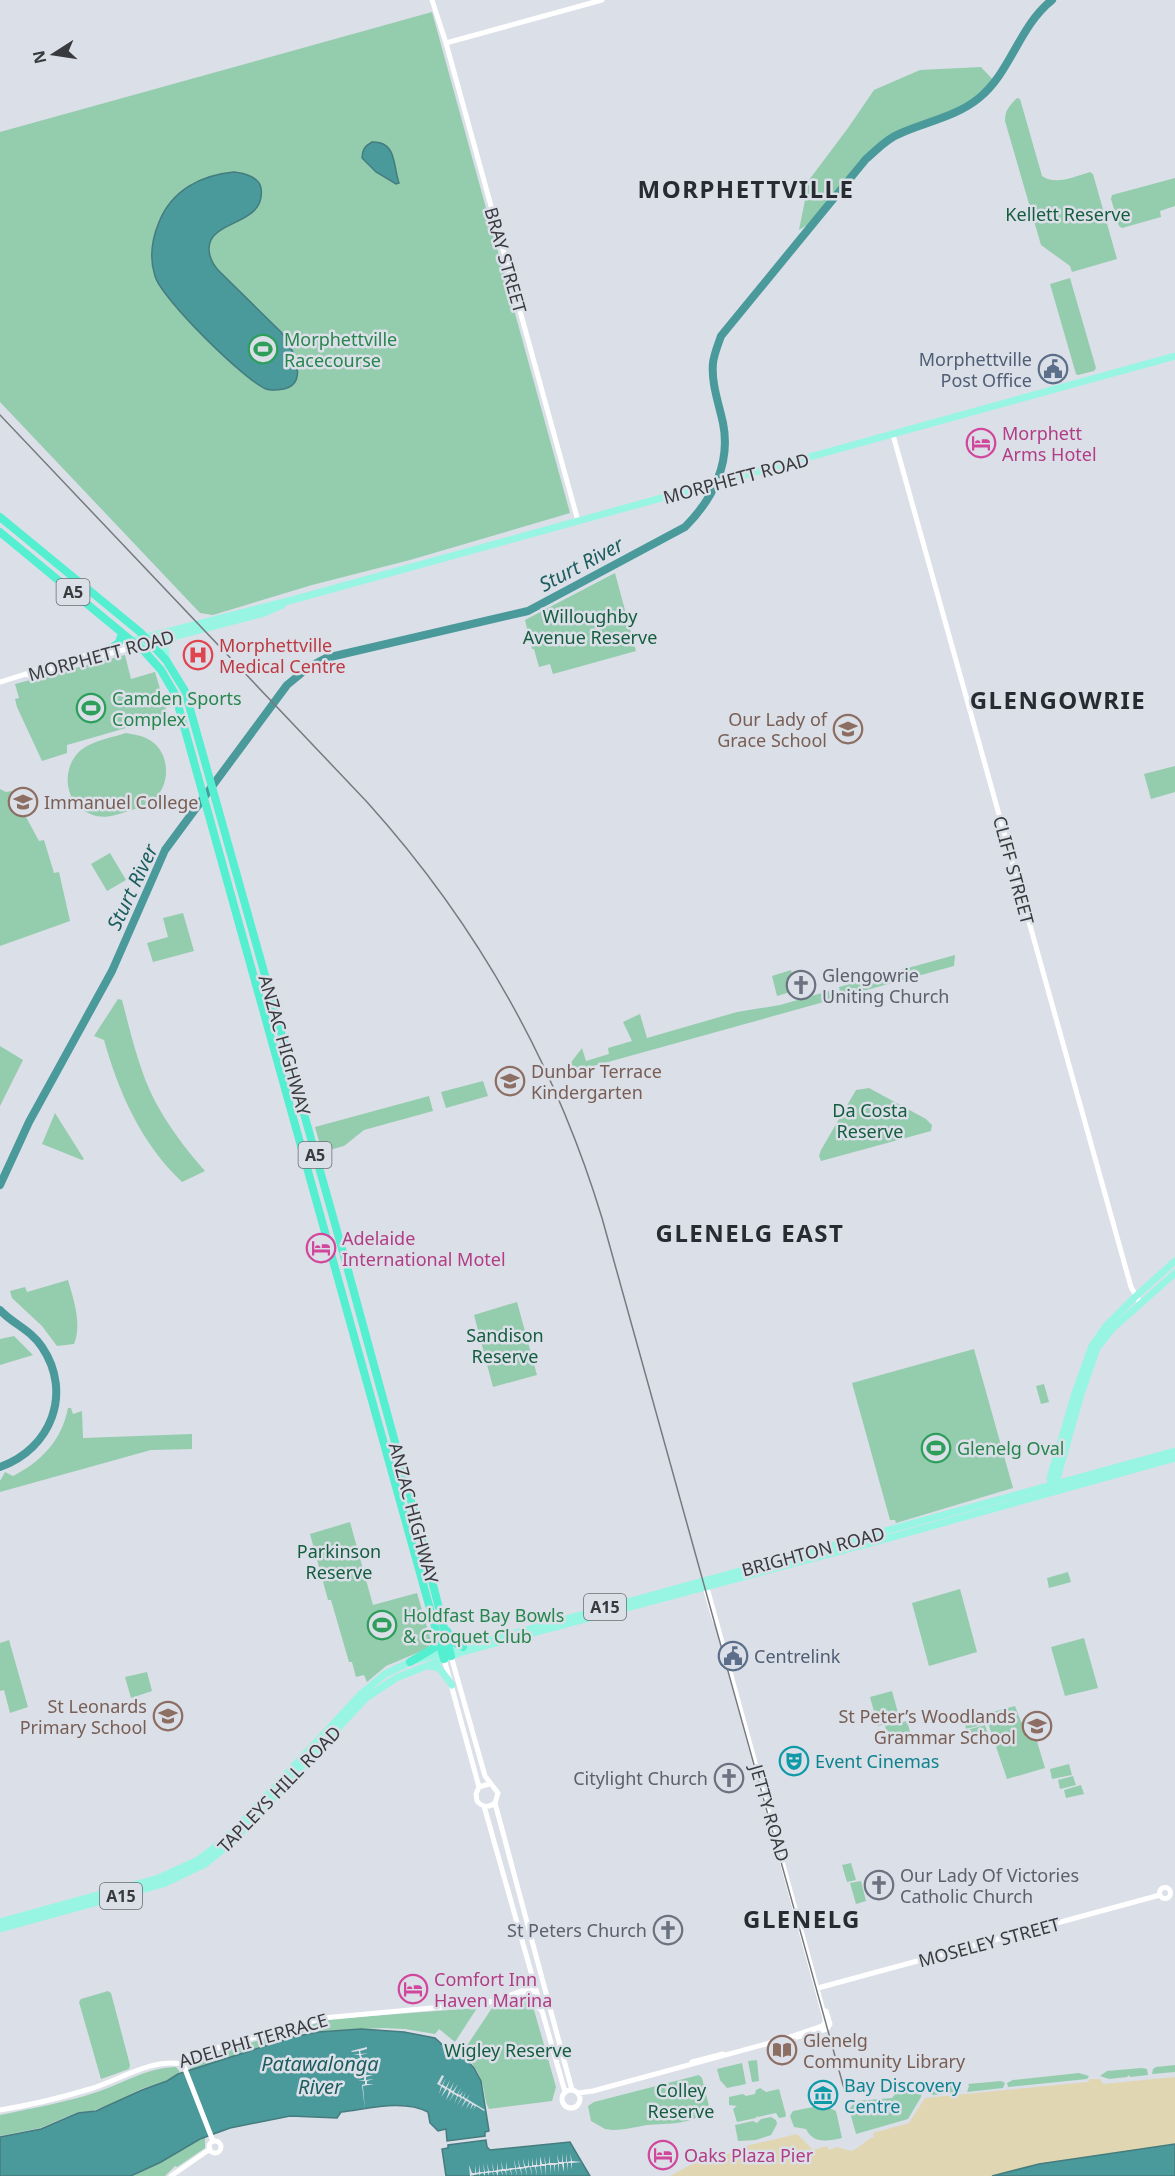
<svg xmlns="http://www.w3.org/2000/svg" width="1175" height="2176" viewBox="0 0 1175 2176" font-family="'Noto Sans',sans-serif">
  <rect width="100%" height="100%" fill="#dbdfe7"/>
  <path fill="#94ccae" d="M432 12 570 513 410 560 312 585 213 615 200 613 0 402V132Z
    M981 67 995 82 978 99 950 114 898 134 884 143 866 159 817 219 799 230 809 180 848 128 874 90 920 70Z
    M1017 98 1020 99 1042 176C1055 186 1076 176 1090 172L1093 174 1117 259 1072 272 1070 266 1041 245 1005 121C1005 110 1009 106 1017 98Z
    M1175 178V206L1160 211 1161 217 1122 228 1119 226 1111 199 1112 195Z
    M1070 278 1096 368 1094 371 1078 375 1076 374 1050 284Z
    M615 573 636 651 553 674 550 664 539 667 534 649H532L525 620Z
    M125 655 131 679 155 672 168 716 67 745V753L42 761 17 707 15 699 19 698 15 684Z
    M126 733C137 735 146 736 155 744 172 760 169 791 149 803 143 807 135 809 128 811 113 816 103 820 88 813 61 801 61 760 87 746 98 740 113 737 126 733Z
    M1175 766V792L1151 799 1144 774Z
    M0 789 6 792 12 791 39 841 44 840 54 873 59 872 70 921 0 946Z
    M110 853 126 880 107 891 91 864Z
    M183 913 194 951 153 962 147 943 168 937 163 918Z
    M955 955 954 966 841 997 839 987Z
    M791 970 797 990 777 996 772 976Z
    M829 991 831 1000 572 1072 569 1065 582 1048 586 1061 609 1054 608 1048 632 1041 623 1022 640 1014 647 1038 737 1012 780 1005Z
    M118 999 122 1000C131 1034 139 1071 156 1103 169 1127 187 1151 205 1171L182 1182C141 1143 119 1093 104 1040L94 1036Z
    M0 1046 23 1060 0 1106Z
    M483 1081 488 1096 446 1108 441 1092Z
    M869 1088 926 1119 932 1125 931 1131 821 1161 819 1156 821 1150 856 1090Z
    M429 1096 433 1111 364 1130 344 1146 322 1152 315 1127Z
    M55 1113 84 1159 82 1160 42 1144Z
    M68 1280C74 1301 82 1324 74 1344L57 1346 42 1326 12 1298 10 1291 25 1287 27 1292Z
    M517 1302 537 1375 493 1387 474 1315Z
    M14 1336 33 1355 0 1365V1339Z
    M974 1349 1013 1488 896 1523 895 1520H890L852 1383Z
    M1044 1384 1049 1402 1041 1404 1036 1386Z
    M68 1408H71L73 1414 82 1411 83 1438 192 1434V1449L151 1450 0 1492V1481L5 1472 13 1476C41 1462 62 1440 68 1408Z
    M350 1522 373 1605 417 1593 432 1644 429 1648 386 1666 367 1682 364 1675 356 1677 352 1662H349L331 1600H328L310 1534Z
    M1068 1572 1071 1582 1049 1588 1047 1578Z
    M960 1589 977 1652 929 1666 912 1603Z
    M1084 1638 1098 1688 1065 1696 1051 1647Z
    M9 1640 28 1707 10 1713 4 1690 0 1691V1643Z
    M147 1672 152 1691 131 1698 125 1677Z
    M892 1691 900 1720 878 1726 870 1697Z
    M1015 1706 1021 1722H1024L1026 1729 1033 1728 1045 1768 1007 1779 985 1714Z
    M982 1715 985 1724 966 1729 964 1720Z
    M907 1721 911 1735 889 1741 885 1726Z
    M985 1725 988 1734 969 1739 967 1730Z
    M1069 1764 1072 1775 1052 1779 1050 1769Z
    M1073 1776 1076 1785 1060 1789 1058 1780Z
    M1081 1785 1084 1794 1066 1798 1064 1790Z
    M851 1863 856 1880 847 1882 842 1865Z
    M861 1881 866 1901 856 1904 850 1883Z
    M108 1991 111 1993 130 2065 129 2069 101 2079 79 2002 81 1999Z
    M525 2000 532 2003 556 2087 552 2101 489 2109C485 2102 485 2094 483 2086 480 2073 472 2062 462 2053L492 2008Z
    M477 2008 455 2042 439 2029 435 2034 405 2029 383 2028 304 2032 190 2071 189 2063 192 2060 331 2019Z
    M757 2060 759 2081 752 2082 748 2061Z
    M742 2063 746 2084 727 2088 720 2080 717 2069Z
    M1175 2065V2072L1152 2074 1153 2069 1156 2067Z
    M176 2067 180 2072 167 2081 141 2089 109 2105 89 2112H78L40 2128 0 2136V2115C34 2108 68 2102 100 2091 125 2082 150 2067 176 2067Z
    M1142 2068 1147 2069 1148 2075 1130 2077 1129 2075 1127 2077 1109 2079 1100 2076 1107 2071Z
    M1079 2073 1089 2076 1087 2079 1008 2087 1007 2083 1013 2080Z
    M699 2075 702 2078 709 2106C698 2126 666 2123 647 2125 635 2127 624 2130 613 2130L605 2129 591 2121 588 2106 594 2102Z
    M1001 2081 1005 2083 1003 2088 967 2092 969 2086 968 2084Z
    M959 2085 961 2088 960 2092 933 2095 929 2092 931 2088Z
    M760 2088 766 2092 779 2089 786 2115 785 2117 779 2118 776 2113 758 2117 757 2116 756 2118 737 2122 733 2109 737 2106 729 2105V2097L743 2094 746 2096 755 2094 756 2090Z
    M922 2091 921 2097 908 2119 856 2134 849 2109 856 2101 892 2098 896 2093Z
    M823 2105 836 2111 842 2138C828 2141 813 2144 806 2129L794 2127 790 2116 793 2111Z
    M771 2117 776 2120 777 2124 771 2135 756 2140 738 2141 735 2125 753 2121 757 2123 761 2119Z
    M205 2137V2148L177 2167 175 2166 165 2176H133Z"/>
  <path fill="#e0d6b1" d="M1175 2077V2144L1039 2164 992 2176H670L711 2154 726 2155 741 2147 797 2134 813 2150 827 2146 829 2150 837 2147 851 2151C861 2148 864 2140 874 2137L873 2133 909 2123 925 2098 1088 2082 1090 2079H1100L1103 2084Z"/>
  <path fill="#4a999b" stroke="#457c7f" stroke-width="1.5" d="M372 142C397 141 393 166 399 183L396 184 376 172 362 158C362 150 365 146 372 142Z
    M234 172C244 173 259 177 261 188 266 222 221 220 211 240 206 250 211 262 218 270L281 332C291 345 311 383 284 389 278 390 271 391 266 389 244 380 161 298 155 276 149 258 152 239 159 222 172 190 201 175 234 172Z
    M361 2029 404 2032 435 2038 447 2049 461 2054 474 2068 481 2081 489 2131 485 2132V2136L447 2141 446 2129 438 2131 430 2123 428 2112C403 2099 368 2109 341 2112L337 2118 290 2116 230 2128 200 2139 161 2162 131 2176H0V2137L41 2129 78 2113 96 2111 142 2090 167 2081 178 2074 293 2037 318 2032Z
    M486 2140 487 2147 490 2150 570 2142 590 2176H446L442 2149 448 2148V2145Z
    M1175 2144V2176H992L1039 2164Z"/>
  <path fill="#dbdfe7" d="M367 2047V2049L360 2051 361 2054 368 2053 361 2055 362 2058H369L362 2059 363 2062 370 2061 363 2063V2066H371L364 2068V2071H372L365 2072V2075H373L366 2077V2080L374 2079 367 2081V2084H374L363 2086 365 2110 362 2085 365 2084V2081H358L364 2080V2077H357L363 2075V2072L356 2073 362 2071V2068H355L362 2067 361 2064H354L361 2063 360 2060H353L360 2058 359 2055H353L359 2054V2051L352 2052 351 2051Z
    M442 2075 444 2076 440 2084 442 2085 446 2078 443 2085 446 2087 450 2080 447 2088 450 2089 454 2082 451 2090 453 2091 458 2084 454 2092 457 2094 461 2088 458 2094 460 2095 463 2091 461 2096 463 2097 466 2092 464 2097 466 2099 470 2094 467 2099 485 2110 484 2111 476 2106 473 2110 475 2106 473 2105 470 2110 472 2104 470 2103 466 2109 469 2102 466 2101 461 2108 465 2100 462 2098 457 2106 461 2098 458 2096 454 2104 457 2096 454 2094 449 2102 453 2094 451 2092 446 2100 449 2091 447 2089 441 2097 445 2089 442 2087 439 2094 441 2086 437 2084Z
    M562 2153 563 2162H566V2153L567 2162 571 2161 570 2153 572 2161 582 2162 572 2163V2170L571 2163H568V2171L567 2163H564V2172L562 2164H559V2173L558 2164 555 2165V2173L554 2165H551V2174L550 2165H546V2176L545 2166H541L542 2176 540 2166 536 2167 537 2176 535 2167H531L532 2176 530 2167 526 2168 527 2176 525 2168 521 2169 522 2176 520 2169H516L517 2176 515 2169 511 2170 512 2176 510 2170 506 2171 507 2176 505 2171H502L503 2176 501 2171 498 2172V2176L496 2172H493L494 2176 492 2172 489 2173V2176L488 2173H485V2176L483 2173 480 2174V2176L479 2174 470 2176 469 2165 472 2173H475V2165L476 2173 479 2172V2164L480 2172H484L483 2163 485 2172 488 2171 487 2163 489 2171H493L492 2162 494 2171 497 2170V2162L498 2170 502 2169 501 2161 503 2169H506V2161L507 2169 511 2168 510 2160 511 2168H515L514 2159 516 2168 519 2167 518 2159 520 2167H524L523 2158 525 2166H528V2158L529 2166H532V2157L533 2165H536V2157L537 2165H540V2156L542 2164H545L544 2156 546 2164 549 2163V2155L550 2163H554L553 2155 554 2163H558L557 2154 559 2162H562Z"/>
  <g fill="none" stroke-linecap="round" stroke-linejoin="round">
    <path stroke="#4a999b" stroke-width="8" d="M0 1185 29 1122 112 971 165 850 287 685 309 667 326 658 528 611 685 527C713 499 731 463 723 423 719 404 711 383 713 363 714 354 718 345 721 336L866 159C877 150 886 139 899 134 925 122 956 117 979 98 1011 72 1019 26 1052 0
      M0 1310C13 1324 31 1330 42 1347 73 1393 51 1449 0 1467"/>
    <path stroke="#fff" stroke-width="5" d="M432 0 446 43 578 521
      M446 43 602 0
      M893 435 1131 1287 1140 1303
      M28 675 138 646
      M0 682 131 641
      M704 1584 715 1621
      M706 1584 825 2018V2023L822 2026 784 2039
      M451 1656 485 1776 498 1793 495 1803C489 1808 482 1807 477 1801L476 1794 479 1787 489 1784
      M444 1659 479 1787
      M495 1803 572 2090
      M484 1806 565 2092
      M1159.5 1893a5.5 5.5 0 1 1 11 0a5.5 5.5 0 1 1-11 0Z
      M818 1988 1160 1895
      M528 1994 540 2009
      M508 1996 535 1986
      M797 2037 827 2029 830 2024 826 2011
      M692 2062 723 2054
      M183 2064 188 2056 323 2018 485 2003 536 1991
      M183 2064 213 2141
      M562 2099a9 9 0 1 1 18 0a9 9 0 1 1-18 0Z
      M578 2093 593 2091 788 2038
      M0 2110C31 2105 60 2098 90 2089 120 2080 151 2058 183 2064
      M209 2147a6 6 0 1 1 12 0a6 6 0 1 1-12 0Z
      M171 2176 210 2149"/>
    <path stroke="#98f5e3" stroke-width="7" d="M131 641 296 599 1175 356
      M138 646 264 613 282 605
      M166 660 165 646 173 639
      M1055 1486 1081 1394 1097 1348 1111 1330 1175 1273
      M1053 1489 1050 1478 1075 1393 1092 1346 1106 1326 1135 1297 1175 1261
      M430 1666 439 1668 452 1685
      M0 1922 159 1878 198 1860 227 1838 361 1694 385 1674 410 1662 1175 1451
      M0 1929 163 1884 205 1864 232 1842 366 1698 396 1678 462 1652 889 1538 1175 1458"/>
    <path stroke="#54eed0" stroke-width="8" d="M0 517 140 632 166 660 185 691 346 1263 422 1541 451 1656
      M0 532 144 651 161 670 175 694 444 1659
      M114 646 119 643 122 633
      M447 1631 455 1643 463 1647
      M410 1662 434 1648 436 1645V1638"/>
    <path stroke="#777a7f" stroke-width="1.5" d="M0 415 367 802C477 924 554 1060 602 1218L845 2092"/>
  </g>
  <defs>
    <g id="stadium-ring" transform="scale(1.5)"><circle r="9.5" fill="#dbdfe7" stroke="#2e9e5b" stroke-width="1.5"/><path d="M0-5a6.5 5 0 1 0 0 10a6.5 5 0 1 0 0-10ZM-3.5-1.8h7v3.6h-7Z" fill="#2e9e5b"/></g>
    <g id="civic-ring" transform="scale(1.5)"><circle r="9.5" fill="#dbdfe7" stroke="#5c6f8a" stroke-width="1.5"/><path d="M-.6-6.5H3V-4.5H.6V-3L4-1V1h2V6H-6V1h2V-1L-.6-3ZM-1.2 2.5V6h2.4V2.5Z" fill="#5c6f8a"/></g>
    <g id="hotel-ring" transform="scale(1.5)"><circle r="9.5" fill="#dbdfe7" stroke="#d1479c" stroke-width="1.5"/><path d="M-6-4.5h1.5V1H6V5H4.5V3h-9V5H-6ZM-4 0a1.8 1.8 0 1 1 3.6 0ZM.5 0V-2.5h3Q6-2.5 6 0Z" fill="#d1479c"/></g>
    <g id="hospital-ring" transform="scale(1.5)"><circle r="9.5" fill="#dbdfe7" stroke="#e0444e" stroke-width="1.5"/><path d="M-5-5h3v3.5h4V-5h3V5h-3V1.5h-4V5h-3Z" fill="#e0444e"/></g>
    <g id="school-ring" transform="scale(1.5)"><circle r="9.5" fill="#dbdfe7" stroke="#8d6e63" stroke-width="1.5"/><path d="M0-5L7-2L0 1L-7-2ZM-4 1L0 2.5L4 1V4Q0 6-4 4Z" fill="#8d6e63"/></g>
    <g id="church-ring" transform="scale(1.5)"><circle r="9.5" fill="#dbdfe7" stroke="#6b7280" stroke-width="1.5"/><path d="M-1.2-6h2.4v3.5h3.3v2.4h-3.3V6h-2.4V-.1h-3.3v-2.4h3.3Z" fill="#6b7280"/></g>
    <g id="theatre-ring" transform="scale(1.5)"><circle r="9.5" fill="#dbdfe7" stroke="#0f9aa8" stroke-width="1.5"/><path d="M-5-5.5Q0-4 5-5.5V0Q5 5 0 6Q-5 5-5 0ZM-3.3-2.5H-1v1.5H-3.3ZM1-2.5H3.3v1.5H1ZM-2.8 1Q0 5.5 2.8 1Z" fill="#0f9aa8"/></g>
    <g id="library-ring" transform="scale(1.5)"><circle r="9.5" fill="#dbdfe7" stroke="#8d6e63" stroke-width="1.5"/><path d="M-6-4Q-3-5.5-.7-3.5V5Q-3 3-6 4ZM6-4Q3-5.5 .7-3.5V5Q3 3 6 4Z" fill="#8d6e63"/></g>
    <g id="museum-ring" transform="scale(1.5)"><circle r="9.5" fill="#dbdfe7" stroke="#0f9aa8" stroke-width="1.5"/><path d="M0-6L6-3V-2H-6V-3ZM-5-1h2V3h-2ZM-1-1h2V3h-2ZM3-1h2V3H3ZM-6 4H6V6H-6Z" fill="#0f9aa8"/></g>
  </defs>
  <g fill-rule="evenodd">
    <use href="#stadium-ring" x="263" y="349"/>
    <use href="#civic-ring" x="1053" y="369"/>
    <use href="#hotel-ring" x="981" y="443"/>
    <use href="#hospital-ring" x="198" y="655"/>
    <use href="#stadium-ring" x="91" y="708"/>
    <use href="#school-ring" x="848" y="729"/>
    <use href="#school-ring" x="23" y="802"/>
    <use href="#church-ring" x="801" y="985"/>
    <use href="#school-ring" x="510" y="1081"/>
    <use href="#hotel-ring" x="321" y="1248"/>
    <use href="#stadium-ring" x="936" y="1448"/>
    <use href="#stadium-ring" x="382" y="1625"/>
    <use href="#civic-ring" x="733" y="1656"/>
    <use href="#school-ring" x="168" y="1716"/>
    <use href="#school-ring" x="1037" y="1726"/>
    <use href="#theatre-ring" x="794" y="1761"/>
    <use href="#church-ring" x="729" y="1778"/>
    <use href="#church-ring" x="879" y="1885"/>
    <use href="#church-ring" x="668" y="1930"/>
    <use href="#hotel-ring" x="413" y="1989"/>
    <use href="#library-ring" x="782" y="2050"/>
    <use href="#museum-ring" x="823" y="2095"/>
    <use href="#hotel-ring" x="663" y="2155"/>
  </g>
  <g text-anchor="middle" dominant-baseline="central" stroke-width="5" stroke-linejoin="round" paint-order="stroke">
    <g fill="#dbdfe7" stroke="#696c70" stroke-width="1.5">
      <rect x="56.5" y="579" width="33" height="26" rx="4.5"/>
      <rect x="298.5" y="1142" width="33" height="26" rx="4.5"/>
      <rect x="584" y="1594" width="42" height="26" rx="4.5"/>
      <rect x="100" y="1883" width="42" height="26" rx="4.5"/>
    </g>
    <g font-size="16" font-weight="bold" fill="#383a3d">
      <text x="73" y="592">A5</text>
      <text x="315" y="1155">A5</text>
      <text x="605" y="1607">A15</text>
      <text x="121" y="1896">A15</text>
    </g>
    <g font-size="18" fill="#145d3f" stroke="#dbdfe7">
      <text x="1068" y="214">Kellett Reserve</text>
      <text x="590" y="616">Willoughby<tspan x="590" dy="21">Avenue Reserve</tspan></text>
      <text x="870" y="1110">Da Costa<tspan x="870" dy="21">Reserve</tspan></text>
      <text x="505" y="1335">Sandison<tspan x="505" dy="21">Reserve</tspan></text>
      <text x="339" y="1551">Parkinson<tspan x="339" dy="21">Reserve</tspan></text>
      <text x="508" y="2050">Wigley Reserve</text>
      <text x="681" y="2090">Colley<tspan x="681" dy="21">Reserve</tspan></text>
    </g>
    <g font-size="18" fill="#383a3d" stroke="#dbdfe7">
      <text transform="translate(506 260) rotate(74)">BRAY STREET</text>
      <text transform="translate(736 478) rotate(-15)">MORPHETT ROAD</text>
      <text transform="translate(101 655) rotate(-15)">MORPHETT ROAD</text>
      <text transform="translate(1014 870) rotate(75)">CLIFF STREET</text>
      <text transform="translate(285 1045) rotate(74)">ANZAC HIGHWAY</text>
      <text transform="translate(414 1513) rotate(75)">ANZAC HIGHWAY</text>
      <text transform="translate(813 1551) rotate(-15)">BRIGHTON ROAD</text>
      <text transform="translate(279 1789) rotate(-46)">TAPLEYS HILL ROAD</text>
      <text transform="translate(770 1813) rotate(74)">JETTY ROAD</text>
      <text transform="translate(989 1942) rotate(-15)">MOSELEY STREET</text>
      <text transform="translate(253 2040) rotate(-16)">ADELPHI TERRACE</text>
    </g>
    <g font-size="18" fill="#27864d" stroke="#dbdfe7" text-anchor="start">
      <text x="284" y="339">Morphettville<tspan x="284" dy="21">Racecourse</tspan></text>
      <text x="112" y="698">Camden Sports<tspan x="112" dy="21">Complex</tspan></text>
      <text x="957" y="1448">Glenelg Oval</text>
      <text x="403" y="1615">Holdfast Bay Bowls<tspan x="403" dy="21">&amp; Croquet Club</tspan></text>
    </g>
    <g font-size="18" fill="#4e5e75" stroke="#dbdfe7" text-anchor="end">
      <text x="1032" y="359">Morphettville<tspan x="1032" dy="21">Post Office</tspan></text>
      <text x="754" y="1656" text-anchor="start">Centrelink</text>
    </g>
    <g font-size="18" fill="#b23c85" stroke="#dbdfe7" text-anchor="start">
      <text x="1002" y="433">Morphett<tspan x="1002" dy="21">Arms Hotel</tspan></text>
      <text x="342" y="1238">Adelaide<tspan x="342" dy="21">International Motel</tspan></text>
      <text x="434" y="1979">Comfort Inn<tspan x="434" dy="21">Haven Marina</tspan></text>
      <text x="684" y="2155">Oaks Plaza Pier</text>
    </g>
    <g font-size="18" fill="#be3a42" stroke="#dbdfe7" text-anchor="start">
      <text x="219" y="645">Morphettville<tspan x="219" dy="21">Medical Centre</tspan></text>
    </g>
    <g font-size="18" fill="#785e54" stroke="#dbdfe7" text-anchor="end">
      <text x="827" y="719">Our Lady of<tspan x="827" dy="21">Grace School</tspan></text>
      <text x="44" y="802" text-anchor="start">Immanuel College</text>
      <text x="531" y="1071" text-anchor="start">Dunbar Terrace<tspan x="531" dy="21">Kindergarten</tspan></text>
      <text x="147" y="1706">St Leonards<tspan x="147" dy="21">Primary School</tspan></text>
      <text x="1016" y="1716">St Peter’s Woodlands<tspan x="1016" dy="21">Grammar School</tspan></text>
      <text x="803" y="2040" text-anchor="start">Glenelg<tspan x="803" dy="21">Community Library</tspan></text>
    </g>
    <g font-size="18" fill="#5b616d" stroke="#dbdfe7" text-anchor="start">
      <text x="822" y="975">Glengowrie<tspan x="822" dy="21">Uniting Church</tspan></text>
      <text x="708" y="1778" text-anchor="end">Citylight Church</text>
      <text x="900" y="1875">Our Lady Of Victories<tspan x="900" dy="21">Catholic Church</tspan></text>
      <text x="647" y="1930" text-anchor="end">St Peters Church</text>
    </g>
    <g font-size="18" fill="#0d838f" stroke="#dbdfe7" text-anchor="start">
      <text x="815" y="1761">Event Cinemas</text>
      <text x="844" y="2085">Bay Discovery<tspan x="844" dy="21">Centre</tspan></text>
    </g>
    <g font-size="20" font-style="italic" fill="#1c5d5f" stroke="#dbdfe7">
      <text transform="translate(581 564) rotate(-28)">Sturt River</text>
      <text transform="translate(132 887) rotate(-65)">Sturt River</text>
      <text x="320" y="2063">Patawalonga<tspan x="320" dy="23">River</tspan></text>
    </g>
    <g font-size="24" font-weight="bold" letter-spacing="1.5" fill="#282b31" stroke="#dbdfe7">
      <text x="746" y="188">MORPHETTVILLE</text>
      <text x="1058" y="699">GLENGOWRIE</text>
      <text x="750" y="1232">GLENELG EAST</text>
      <text x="802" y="1918">GLENELG</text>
    </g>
  </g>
  <g transform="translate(54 54) rotate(258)" stroke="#dbdfe7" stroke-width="4.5" paint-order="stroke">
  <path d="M0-4.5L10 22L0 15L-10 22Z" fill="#383a3d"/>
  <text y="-9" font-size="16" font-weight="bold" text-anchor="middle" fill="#383a3d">N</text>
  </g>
</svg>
